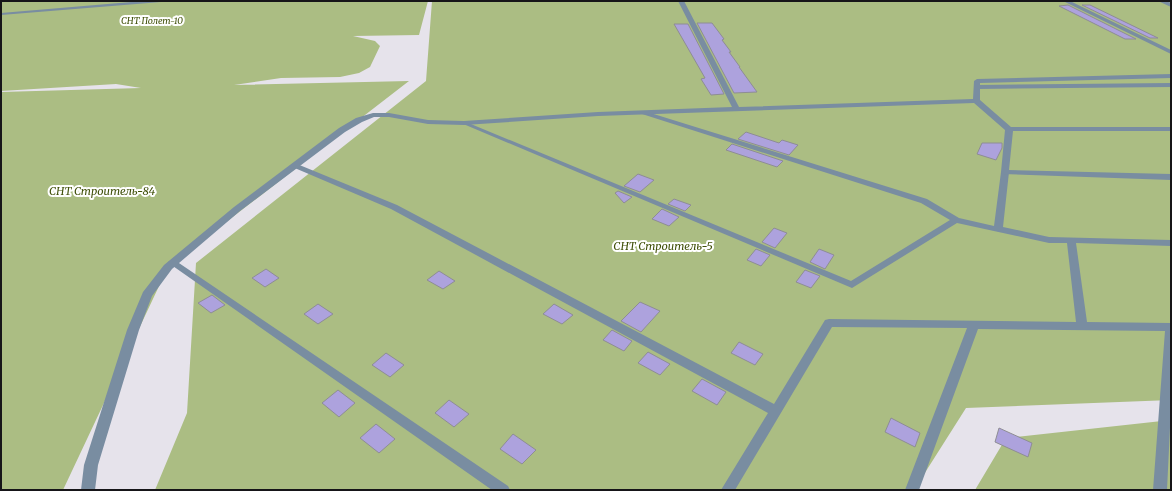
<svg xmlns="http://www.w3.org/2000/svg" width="1172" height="491" viewBox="0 0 1172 491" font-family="Merriweather,serif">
  <rect width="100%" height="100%" fill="#e6e3eb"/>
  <path fill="#abbd83" d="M1 1H428L419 35 353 36 375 41 380 46 370 67 359 73 340 77 281 78 234 85 409 81 168 267 63 490H1V92L141 88 116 84 1 91Z
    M432 1H1171V400L966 408 914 490H155L187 413 196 263 426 81Z
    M1171 420V490H975L1006 438Z"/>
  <path fill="#ada2dd" stroke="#8e8d94" d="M1068 5 1136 39H1125L1059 6Z
    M1082 5H1090L1158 38H1150Z
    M697 23H712L724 39 722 40 731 52H729L740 67H739L757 92 734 93Z
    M674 24H688L724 94 711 95 701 79 705 78Z
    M746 132 779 143 782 140 798 145 789 155 738 139Z
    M982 143H1002V148L996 160 977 154Z
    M732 144 783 161 777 167 726 150Z
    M638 174 654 180 640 192 624 186Z
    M618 191 632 197 624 203 615 193Z
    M674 199 691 205 685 211 668 204Z
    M662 209 679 217 669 226 652 219Z
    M774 228 787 233 775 248 762 242Z
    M756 249 770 255 761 266 747 260Z
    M819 249 834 255 825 269 810 262Z
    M266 269 279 278 265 287 252 278Z
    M805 270 820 276 811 288 796 282Z
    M439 271 455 281 443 289 427 280Z
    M212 295 225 305 211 313 198 303Z
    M640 302 660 311 641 332 621 321Z
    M318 304 333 314 318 324 304 314Z
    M554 304 573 315 562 324 543 314Z
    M612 330 632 341 624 351 603 340Z
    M739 342 763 354 755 365 731 353Z
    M648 352 670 364 660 375 638 363Z
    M386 353 404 365 390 377 372 365Z
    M702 379 726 392 717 405 692 391Z
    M338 390 355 403 339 417 322 403Z
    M449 400 469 414 454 427 435 413Z
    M891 418 920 433 915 447 885 432Z
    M376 424 395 439 379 453 360 438Z
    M999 428 1032 443 1028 457 995 442Z
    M513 434 536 450 522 464 500 449Z"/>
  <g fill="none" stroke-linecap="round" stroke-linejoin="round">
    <path fill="#798da1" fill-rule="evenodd" d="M143 1H163L161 2 1 15V13Z
      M1171 83V87L977 89 974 87 977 85Z
      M644 111 927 199 959 218 994 226 1001 172 1005 170 1009 172 1003 227 1049 237 1171 240V246L1076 243 1087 322 1171 323V407L1167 490H1153L1165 331 978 329 919 490H905L967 328 832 327 735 490H721L768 413 391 209 290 166 294 164H297L397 205 774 404 825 320 829 319 1076 322 1067 243H1049L957 223 852 288 461 123 464 121 466 122 851 281 950 220 921 203 642 114 641 113Z
      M173 259 508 486 510 490H492L170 264 168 262Z"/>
    <path fill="#798da1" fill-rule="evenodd" d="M678 1H684L739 107 973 99 974 81 977 79 1171 74V78L980 83V100L1011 127H1171V131H1013L1009 170 1171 174V180L1002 174 1001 172 1005 130 974 103 598 116 464 125 428 124 389 117H374L362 122 345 132 240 211 172 269 152 296 139 330 98 465 95 490H81L84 465 127 330 143 292 164 265 234 207 339 128 356 118 373 113H389L428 120 464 121 598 112 732 107Z
      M1063 1H1070L1171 50V54Z
      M1158 1H1166L1171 3V7Z"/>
  </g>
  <g text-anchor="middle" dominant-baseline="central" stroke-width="4" stroke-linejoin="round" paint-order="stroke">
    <g font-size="9" font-style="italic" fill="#405009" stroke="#fff">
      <text x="152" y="20">СНТ Полет-10</text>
    </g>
    <g font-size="11" font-style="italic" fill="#405009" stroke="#fff">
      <text x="102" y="191">СНТ Строитель-84</text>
      <text x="663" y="246">СНТ Строитель-5</text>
    </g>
  </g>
  <rect width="1172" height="491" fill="none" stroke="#161518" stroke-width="4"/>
</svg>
